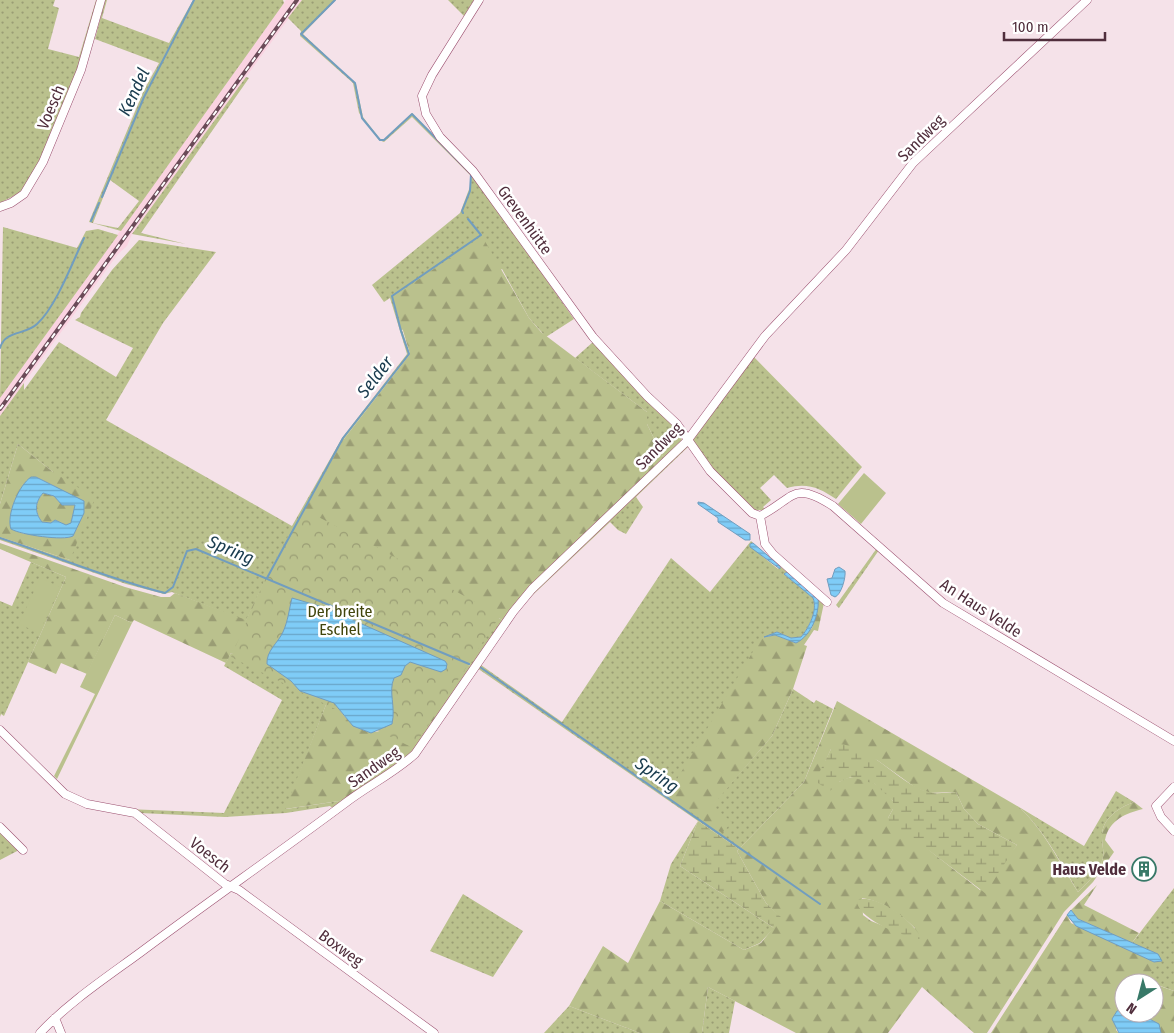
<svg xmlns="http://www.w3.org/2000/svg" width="1174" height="1033" viewBox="0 0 1174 1033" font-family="'Fira Sans Condensed',sans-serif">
  <defs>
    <pattern id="grass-dots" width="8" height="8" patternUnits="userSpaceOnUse" patternTransform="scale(1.25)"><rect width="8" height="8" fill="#bac18d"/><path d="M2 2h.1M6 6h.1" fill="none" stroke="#9a9d74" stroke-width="1.8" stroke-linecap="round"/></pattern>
    <pattern id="forest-firs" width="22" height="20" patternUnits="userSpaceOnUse" patternTransform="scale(1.25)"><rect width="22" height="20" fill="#bac18d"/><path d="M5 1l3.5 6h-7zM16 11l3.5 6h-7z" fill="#9a9d74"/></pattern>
    <pattern id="wetland-marsh" width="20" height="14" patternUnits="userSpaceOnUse" patternTransform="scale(1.25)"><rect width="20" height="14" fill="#bac18d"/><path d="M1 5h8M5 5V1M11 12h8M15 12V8" fill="none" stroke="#9a9d74"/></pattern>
    <pattern id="park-crowns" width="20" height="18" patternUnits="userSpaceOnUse" patternTransform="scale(1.25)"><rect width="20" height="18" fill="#bac18d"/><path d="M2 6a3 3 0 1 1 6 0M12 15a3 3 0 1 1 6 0" fill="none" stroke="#9a9d74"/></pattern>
    <pattern id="water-rules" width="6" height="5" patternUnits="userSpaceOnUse" patternTransform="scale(1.25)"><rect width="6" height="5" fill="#7fccf7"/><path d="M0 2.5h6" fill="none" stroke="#6aa6c9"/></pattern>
  </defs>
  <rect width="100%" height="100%" fill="#f5e2e9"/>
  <path fill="#fad3e1" d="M286 0H302L132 234 127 246 118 254 0 416V398Z"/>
  <path fill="url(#grass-dots)" fill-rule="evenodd" d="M0 0H55L53 6 59 8 48 49 79 57 96 0H99L78 69 36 170 21 192 0 203Z
    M105 0H107L102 18 169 43 193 0H283L284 3 121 231 89 222 144 90 159 63 95 39ZM110 180 139 201 118 228 93 223Z
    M302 0H336L303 34 356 84 363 117 380 139 384 140 412 113 472 174 574 319 546 337 529 318 502 269 402 330 410 354 344 439 387 568 505 621 473 667 265 580 246 621 172 592 164 594 126 584 0 540V537L70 560 53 472 18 444 0 504V416L24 383V390L59 342 116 377 133 348 75 320 80 317 81 313 112 270 139 240 216 252 163 323 106 420 292 526 342 438 407 354 390 298 384 302 372 285 460 213 471 184 470 175 412 117 384 142 379 140 359 113 353 83 300 36 301 31 288 18Z
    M448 0H474L464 16Z
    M246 77 249 78 141 233 186 244 132 234Z
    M3 227 77 248 86 231 98 229 118 235 0 398Z
    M593 342 676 429 683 442 664 459 647 424V412L575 358Z
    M752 355 862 467 836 499C820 488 807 482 787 488L774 475 760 488 771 500 763 507 766 510H755L710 466 691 441Z
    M685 445 689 446 636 497 643 507 626 534 618 530 610 522 519 608 549 573Z
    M751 541 753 543 750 544 751 547 778 569 780 566 787 572 784 574 813 598C818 610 809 628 801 637L791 638 777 632 761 639 711 806 772 736 793 689 814 703 816 700 833 709 804 782 739 849 698 821 680 866 774 928 760 943 744 950 660 901 671 864 698 821 477 668 481 665 562 722 671 558 710 592Z
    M877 548 879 550 839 608 836 605Z
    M31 562 66 577 4 716 1 714 0 717V601L12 606Z
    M231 653 327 702 286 809 346 800 334 809 330 806 286 813 225 817 140 813 127 809 224 813 282 700 224 666Z
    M1116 791 1134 802C1118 808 1101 819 1102 838 1102 846 1105 853 1102 861 1098 873 1087 883 1078 892 1061 863 1044 830 1019 807L1084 846Z
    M0 831 21 849 0 860Z
    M1174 888V991L1144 980 1158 954 1132 943Z
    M463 894 523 931 493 977 430 951Z
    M708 987 735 1001 729 1033H702Z
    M569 1006 640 1033H544Z"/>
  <path fill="url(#forest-firs)" fill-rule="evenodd" d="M482 236 529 318 541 332 647 412V424L664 459 505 621 387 568 304 511 344 439 410 354 393 297Z
    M18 444 53 472 95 498 70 560 0 537V504ZM31 477H36L74 496 84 513 65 538 21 533 10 518 24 485Z
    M43 493 54 496 62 505H75L71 523 66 525 55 520 51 523 42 522C34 512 35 502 43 493Z
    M0 543 125 587 161 597H170L175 593 246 620 265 579 473 667 413 752 400 764 346 800 285 809 327 702 334 703C348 722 368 744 392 724L395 711 391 688 422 702 427 690 397 676 401 675 405 666 411 662 441 672 446 669 447 664C431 649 401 642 381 634 354 624 320 599 292 598L287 621 266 660C269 673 287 675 294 685L231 653 226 663 134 620 132 623 115 615 87 674 61 663 56 674 28 662 66 577 0 549Z
    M818 597 824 603 818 631 814 630 804 645 807 646 793 689 772 736 712 806 732 822 722 833 667 796 761 638 775 635 796 643 812 628Z
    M837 701 1019 807C1044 830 1060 863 1078 892 1087 883 1098 873 1102 861 1105 853 1102 846 1102 838 1101 819 1118 808 1134 802L1143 809C1126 813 1109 820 1105 840L1114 852 1093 882 1064 912 987 1033H974L922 987 888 1033H796L708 987 702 1033H640L569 1006 603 946 628 963 660 901 744 950 761 943 781 918 766 903 737 851 804 782ZM831 749 877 760 916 788 929 793 956 792 964 809 978 824 1017 845 980 890 888 818 893 809V801C880 784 859 769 839 782L825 762ZM862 898C883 901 900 914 915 928L909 936 871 921 863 915Z
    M1097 885 1084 905 1139 933 1132 943 1078 919 1071 910Z
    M1067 915 1071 923 1154 962 1162 961 1144 979 1153 983H1124V1009H1121L1116 1030 1119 1033H991Z
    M1154 984 1174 991V1033H1161L1155 1022 1138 1013H1154Z"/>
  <path fill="url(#wetland-marsh)" d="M837 744C873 745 897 784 929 792 937 795 947 792 956 792L964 809 978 824 1017 845 985 893 931 852 889 825 888 818 893 809V801L875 784 851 777 839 782 830 791 815 781 831 749Z
    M698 821 739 849 737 851 766 903 782 918 774 928 680 866Z
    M859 899C881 896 913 921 922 939 905 938 862 921 857 903Z"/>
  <path fill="url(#park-crowns)" d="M303 509 384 551 500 616 413 748 231 657 267 575Z"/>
  <path fill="#bac18d" d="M864 473 886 493 861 524 838 504Z
    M40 578 60 587 39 633 19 624Z
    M115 615 132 623 57 779 54 776 95 694 80 687Z"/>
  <path fill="url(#water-rules)" stroke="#719dbf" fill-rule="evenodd" d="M31 477H36L84 501V513L73 536C64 541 21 535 11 529 6 515 19 485 31 477ZM43 493 54 496 62 505H75L71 523 66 525 55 520 51 523 42 522C34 512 35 502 43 493Z
    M698 502 704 503 750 534V540H745L718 522V518L698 504Z
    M753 543 780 566V569L750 547V544Z
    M839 567 845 571C846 578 841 595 835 597L831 595 827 579 832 578 835 569Z
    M787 572 818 597C820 614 811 636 796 643L775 635 764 637 777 632 791 638 801 637C809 628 818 610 813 598L784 574Z
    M292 598 326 608 445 661 447 664 446 669 441 672 410 662 405 666 401 675 394 678C388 692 396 706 392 724L371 733 353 726 334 703 300 691 291 681 267 664C266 651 278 643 283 632 288 621 289 610 292 598Z
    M1071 910 1078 919 1158 954 1162 961 1154 962 1076 926 1067 915Z
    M1124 1009V1013H1138L1159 1024 1161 1033H1119L1112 1019 1117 1011Z"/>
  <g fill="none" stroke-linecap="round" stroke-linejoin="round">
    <path stroke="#719dbf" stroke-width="2" d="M335 0 301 34 355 83 362 118 380 140H384L412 114 471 174 470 191 462 211 463 213
      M102 197 144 97 194 0
      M91 221 99 203
      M0 348C5 330 26 335 37 324 56 307 73 261 84 238
      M0 538C55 556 109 579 165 593L173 587 187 551 196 549 469 664
      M267 578 343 438 409 354 401 331 392 296 481 235 468 219
      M480 667 820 904"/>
    <g stroke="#9b4f6f" stroke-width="9">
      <path id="street" d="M479 0 432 75 422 96 426 114 440 137 473 171 593 337 647 396 677 424 710 471 752 513 760 516C795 498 792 480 833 506L943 603 1174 741
        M0 207 11 203 24 194 43 162 81 70 101 0
        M760 516 765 544 773 554 827 602
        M0 730 65 794 87 804 135 813 225 884 239 890 434 1033
        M1174 787 1156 806 1161 817 1174 831
        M0 827 23 850
        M55 1018 61 1033
        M40 1033C69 1002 107 977 141 952 208 902 277 854 344 804 367 786 393 774 415 754L513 612 532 589 687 441 765 336 846 250 913 163 1087 0"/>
    </g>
    <use href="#street" stroke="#fff" stroke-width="8"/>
    <g stroke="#6b4b58" stroke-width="4">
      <path id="rail" d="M0 409 297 0"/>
    </g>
    <use href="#rail" stroke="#fff" stroke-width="2" stroke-dasharray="5.5" stroke-linecap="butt"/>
  </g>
  <defs>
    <g id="building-ring" transform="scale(1.25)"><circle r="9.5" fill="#fff" stroke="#387968" stroke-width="1.5"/><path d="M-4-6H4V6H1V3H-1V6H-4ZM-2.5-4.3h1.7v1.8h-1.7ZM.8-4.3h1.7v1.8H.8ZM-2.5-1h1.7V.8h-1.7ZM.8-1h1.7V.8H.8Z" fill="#387968"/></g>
  </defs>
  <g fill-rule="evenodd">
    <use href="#building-ring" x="1144" y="869"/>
  </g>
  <g text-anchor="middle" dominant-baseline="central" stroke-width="5" stroke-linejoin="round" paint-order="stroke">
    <g font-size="16" fill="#502e3c" stroke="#fff">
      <text transform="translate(51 107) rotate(-67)">Voesch</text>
      <text transform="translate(921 138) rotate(-45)">Sandweg</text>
      <text transform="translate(525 220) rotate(54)">Grevenhütte</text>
      <text transform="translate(659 446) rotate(-45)">Sandweg</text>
      <text transform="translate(981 608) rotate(33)">An Haus Velde</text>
      <text transform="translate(374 767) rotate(-35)">Sandweg</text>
      <text transform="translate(210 855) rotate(38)">Voesch</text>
      <text transform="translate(341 948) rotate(36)">Boxweg</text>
    </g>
    <g font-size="16" fill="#41450c" stroke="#fff">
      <text x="340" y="611">Der breite<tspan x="340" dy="18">Eschel</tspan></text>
    </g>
    <g font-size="16" font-weight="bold" fill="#502e3c" stroke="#fff" text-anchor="end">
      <text x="1126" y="869">Haus Velde</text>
    </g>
    <g font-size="18" font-style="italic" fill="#193b4e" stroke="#fff">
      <text transform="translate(134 92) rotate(-65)">Kendel</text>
      <text transform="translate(375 377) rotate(-52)">Selder</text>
      <text transform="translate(231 550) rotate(23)">Spring</text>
      <text transform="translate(657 775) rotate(35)">Spring</text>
    </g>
  </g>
  <g transform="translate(1139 998) rotate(216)"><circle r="24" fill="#ffffff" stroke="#b9abb1"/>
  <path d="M0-4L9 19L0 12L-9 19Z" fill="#387968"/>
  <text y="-8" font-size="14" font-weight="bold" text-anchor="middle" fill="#502e3c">N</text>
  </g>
  <path d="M1004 32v8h101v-8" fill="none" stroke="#502e3c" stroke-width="2.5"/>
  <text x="1012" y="32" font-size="15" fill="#502e3c" stroke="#ffffff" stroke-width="4" paint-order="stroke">100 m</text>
</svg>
